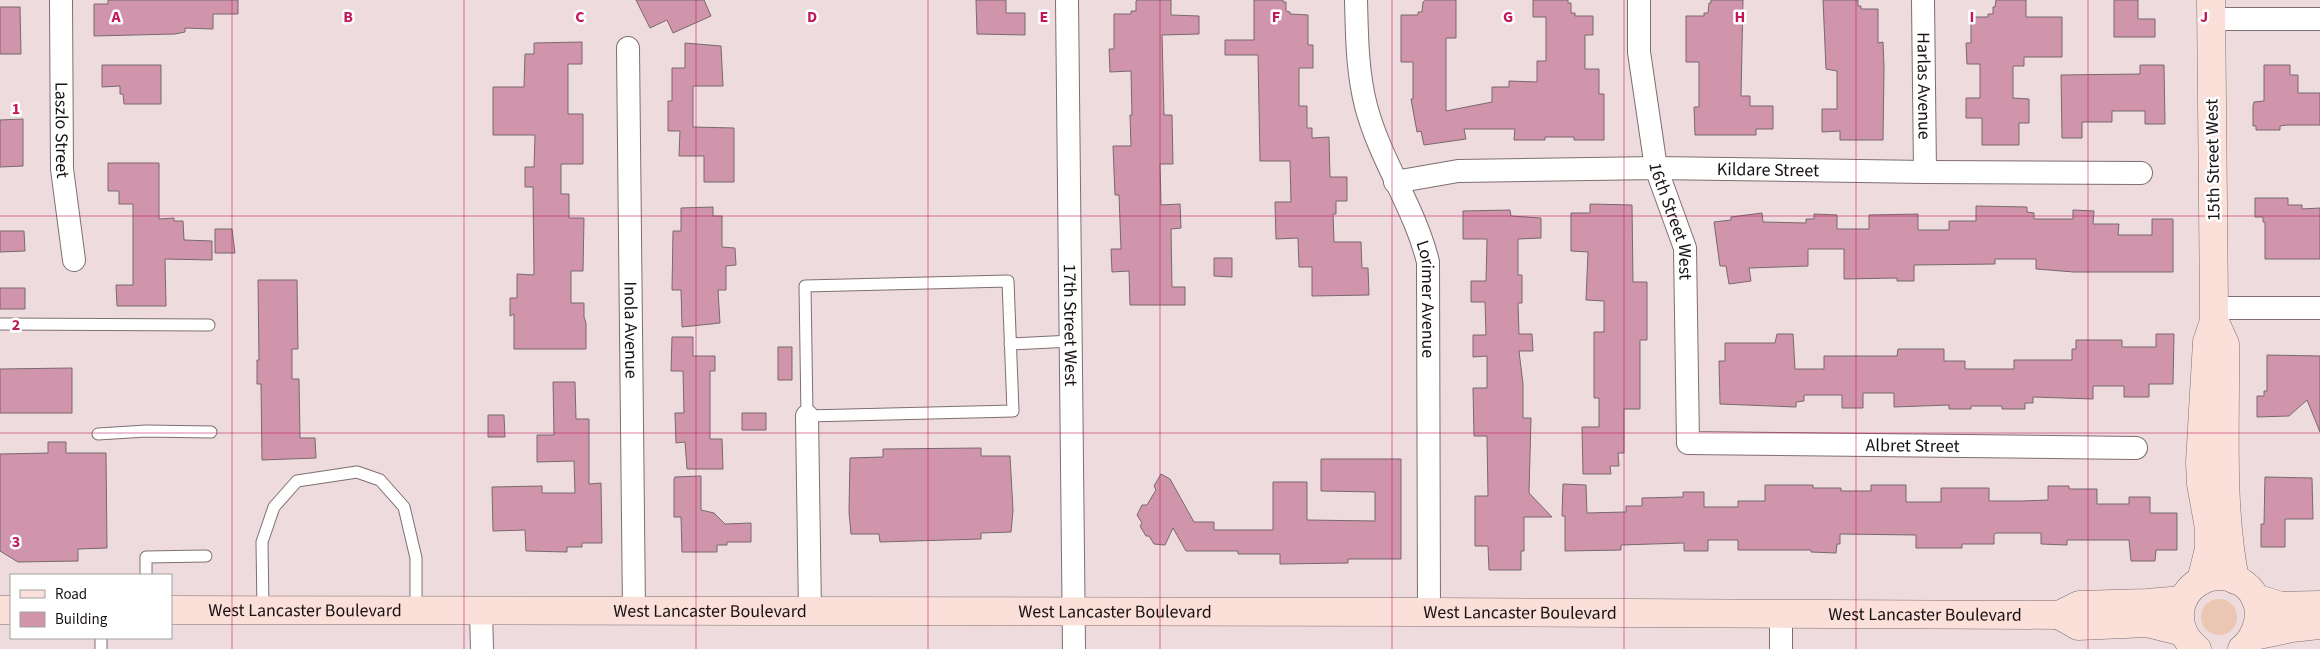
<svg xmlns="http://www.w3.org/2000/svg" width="2320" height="649" viewBox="0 0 2320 649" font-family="'Source Sans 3',sans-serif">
  <rect width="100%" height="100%" fill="#eedbdd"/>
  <path fill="#ebc6b2" d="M2201 617a18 18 0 1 1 36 0a18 18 0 1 1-36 0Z"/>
  <path fill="#d094ab" stroke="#78696e" d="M108 0H238V14H213V29L185 28V32L175 34 94 36V4H108Z
    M636 0H704L711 16 673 33 667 20 650 28Z
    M976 0H1006V13H1025V35L977 34Z
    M1138 0H1171V15L1199 16V34L1162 35 1164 115H1172L1173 164H1160L1161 205 1180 204 1181 228 1171 229 1172 287H1185V305H1130L1129 271 1112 272 1111 249H1121L1119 195H1115L1113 146H1131L1130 115H1132L1131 71 1110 72 1109 49H1114V14H1131V11H1136V1Z
    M1254 0H1283V2H1286V11L1290 12V14L1308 15V45H1313V68H1299V106H1307V128H1312V138L1329 137 1330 177H1347V201H1336V214H1333L1334 242H1361L1362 268H1368L1369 295 1312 296V267H1299L1298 238 1276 239 1275 202H1291L1290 161H1260L1258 55H1225V40H1254Z
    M1426 0H1456V38H1446V111L1492 102V87H1509V81L1537 82V61H1546V17H1533V0H1568V3H1571V13H1575V16H1593V35H1585V69H1599V94H1604V140H1574V137H1545V140H1514L1515 129H1464L1466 139 1424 145 1421 131 1417 132 1411 99H1413V62H1401V15H1418V12H1422L1423 2Z
    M1711 0H1743L1741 96H1750V106H1773V129H1756V135H1695L1694 107H1699V62H1686V16H1704V13H1708L1709 3H1711Z
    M1823 0H1858V6H1861V9H1878V43L1883 42 1884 67 1883 140H1840V131L1822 132V109H1837V71L1826 69Z
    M1996 0H2026V17H2062V57H2024V66H2013V98L2029 99V123H2019V145H1982V118H1966V98H1980V64H1967L1966 43H1971V17H1988V14H1993V7H1995Z
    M2114 0H2138V19H2155V37H2114Z
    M0 7H20L21 54H0Z
    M582 42V64H568V114H583V164H561V194H569V218H584L583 271H571V303H584V317L586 323V349H514V314L510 316V298H517V274L534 275 533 187H525V167H534L535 135H493V87H524L525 54H534V43Z
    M685 43 721 46 723 86H693V127L734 128V182H704V156H679L680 131H668V101H672V68H685Z
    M102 65H161V104H124L123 94H120V86L102 87Z
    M2140 65H2164L2165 124H2145V111H2112V122H2082V138H2062L2061 75 2140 74Z
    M2264 65H2290V75H2298V93H2320V125H2287L2280 126V130H2256V126H2253V106L2254 102 2264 101Z
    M23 119V166L0 167V120Z
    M108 163H159V219L174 218V221H183L184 240 212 241V260L165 259 166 306H117L116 285H133V204H119V191H108Z
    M2255 198H2288V205H2302V209L2320 208V259H2265V222H2263V217H2255Z
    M1590 204 1632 205 1633 282H1647V340H1640V409H1624V453H1618L1619 466H1610L1611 474H1583L1582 427H1599V398H1594V332H1604V301L1586 300 1588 252 1571 251V213H1590Z
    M1976 206 2027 207V212L2034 213V219H2073V210L2094 211 2093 224H2119L2118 235H2152V219H2173V272H2074L2036 269V259H1995V264L1914 265V281H1897V278L1844 279V249H1808V266L1749 268 1751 281 1729 284 1726 266H1720L1714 222 1731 220V217L1762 213 1763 222 1806 223V219H1814V214L1837 215V229H1869V215L1918 214V230H1949V221H1976Z
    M713 207V216H722V247L735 248 736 265 726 266V290H718L720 323 682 327 681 290H672L673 231H681V208Z
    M1510 210 1511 216 1541 218V238L1518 239V275H1522V303H1518L1519 334H1532L1533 351H1519L1523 384V418H1531L1529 493 1552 517H1524V551H1521V570H1489L1488 546H1475V496H1488L1487 436H1474L1473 388H1487V356L1473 357V335H1486L1485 302H1471V281H1486L1487 239H1463V211Z
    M215 229H232L235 253H215Z
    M0 231H24L25 251 0 252Z
    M1214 258H1232V277L1214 276Z
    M258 280H297L298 349H292V379H299L300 438H315L316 458 262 460 261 384H257V360H259Z
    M0 288H25V309H0Z
    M1777 334H1793L1795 369H1824V356H1897L1898 349H1944V361H1965V369H2014V360H2072V349H2076V340H2122V347H2156V334H2174L2173 384H2149V397H2124V386H2093V399L2033 397V403H2025V409H2002V406H1971V409H1949V405L1894 407V393H1863V408H1842V395H1804V401L1796 402V407L1720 404 1719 361H1725V343H1775Z
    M672 337H693V356H715V371H710V439H722L723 469H687L685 442 676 443 675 413H684L683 371H671Z
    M778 347H792V380H778Z
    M2267 355 2320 356V432L2307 400 2289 416 2257 417V396H2264V391H2267Z
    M72 368V413H0V369Z
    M553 382H575L576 419H589V484L601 483 602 543H582V547H567V552L526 551 525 530 493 531 492 487 542 486V493H575L574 461 537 462V435H554Z
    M742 413H766V430H742Z
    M488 415H504L505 437H488Z
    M48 442H66V453H106L107 548 78 549V561L18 562 0 551V454L48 453Z
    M981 448V456H1010L1013 510 1011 532 981 533V539L880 542 879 534H851L849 512 850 458 883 457V449Z
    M1321 459H1401V559H1348V563L1280 564V554H1238V551H1186L1173 528 1165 545 1154 544 1149 536H1146L1140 526 1142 523 1137 515 1142 505H1147L1156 490 1154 486 1161 474 1170 479 1194 522H1214V530H1273V482H1307V520L1375 521V492L1321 491Z
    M701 476V510L714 513 725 524 751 523V542H727V545H717V552H682L681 517H674V479L675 477Z
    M2265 477 2312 478 2313 519H2285V547H2261V524H2264Z
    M1563 484 1586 485 1587 513 1626 512V506H1642V498L1683 497V492H1704V507H1738V501H1765V485H1813V488H1841V491H1871V485H1906V502H1941V488H1989V501H2021L2048 500V486H2069V489H2097V504H2129V497H2150V513H2177V550H2156L2155 561H2131L2129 540H2067V545L2041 544V533H1996L1994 535V544H1962V548H1916V535L1840 534V544H1837L1836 553 1811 552V550H1738V540H1708V551H1684V543L1621 545V550L1565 551V516H1562Z"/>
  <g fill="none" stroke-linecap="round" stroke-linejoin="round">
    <g stroke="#7f6f70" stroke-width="13">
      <path id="lane" d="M1008 281 1013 411 807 416 805 286Z
        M0 324 209 325
        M1010 344 1072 341
        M98 434 146 431 211 432
        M146 575V557L206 556
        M263 611 262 542 274 507 297 481 357 472 380 480 404 507 416 558V611
        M101 638V649"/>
    </g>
    <g stroke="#7f6f70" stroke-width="24">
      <g id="street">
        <path id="s1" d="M61 0 62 169 74 260"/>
        <path id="s2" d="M1067 0 1074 649"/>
        <path id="s3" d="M1356 0C1357 36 1357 71 1366 106 1380 160 1415 208 1428 262L1429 612"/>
        <path id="s4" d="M1639 0V52L1656 168 1685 248 1688 443 2136 448"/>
        <path id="s5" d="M1923 0 1925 172"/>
        <path d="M2211 19H2320"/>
        <path id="s6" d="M628 48 634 612"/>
        <path id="s7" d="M1395 182 1458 171 1656 168 1925 172 2141 173"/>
        <path d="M2214 308H2320"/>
        <path d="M807 416 810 612"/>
        <path d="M481 611 482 649"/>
        <path d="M1781 614V649"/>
      </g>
    </g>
    <g stroke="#7f6f70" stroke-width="29">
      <g id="secondary">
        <path d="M2215 322 2225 344C2226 422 2220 503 2235 580"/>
        <path d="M2201 581 2209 549V528L2201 484 2200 462 2207 342 2214 321V308L2211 0"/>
        <path d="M2255 598 2281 606 2320 605"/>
        <path d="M0 610H11"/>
        <path id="s8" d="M171 610 1429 612 2059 615 2079 605 2147 603 2183 600"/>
        <path d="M2059 615 2078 626 2147 623 2183 632"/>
        <path d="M2254 636 2292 628 2320 625"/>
        <path d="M2197 649C2185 640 2179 627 2180 612 2182 586 2210 569 2235 579 2266 592 2265 630 2242 649"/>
      </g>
    </g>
    <use href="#lane" stroke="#fff" stroke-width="11"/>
    <use href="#street" stroke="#fff" stroke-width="22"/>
    <use href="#secondary" stroke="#fbdfd9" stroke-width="28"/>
  </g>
  <path fill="none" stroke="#c2185b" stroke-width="1" stroke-opacity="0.55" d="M232 0V649M464 0V649M696 0V649M928 0V649M1160 0V649M1392 0V649M1624 0V649M1856 0V649M2088 0V649M0 216H2320M0 433H2320"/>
  <g text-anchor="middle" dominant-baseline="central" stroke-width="5" stroke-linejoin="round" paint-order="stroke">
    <g font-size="18" fill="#181213" stroke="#fff">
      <text stroke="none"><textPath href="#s5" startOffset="86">Harlas Avenue</textPath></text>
      <text stroke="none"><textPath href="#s1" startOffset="130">Laszlo Street</textPath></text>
      <text transform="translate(2213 160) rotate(-91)">15th Street West</text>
      <text stroke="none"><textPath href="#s7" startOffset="374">Kildare Street</textPath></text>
      <text stroke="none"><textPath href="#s4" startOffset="225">16th Street West</textPath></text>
      <text stroke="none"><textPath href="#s3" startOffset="312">Lorimer Avenue</textPath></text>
      <text stroke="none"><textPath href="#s2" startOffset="325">17th Street West</textPath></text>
      <text stroke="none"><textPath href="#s6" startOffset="282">Inola Avenue</textPath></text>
      <text stroke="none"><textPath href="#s4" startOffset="674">Albret Street</textPath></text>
      <text stroke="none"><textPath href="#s8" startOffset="134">West Lancaster Boulevard</textPath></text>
      <text stroke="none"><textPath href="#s8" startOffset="944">West Lancaster Boulevard</textPath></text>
      <text stroke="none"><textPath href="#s8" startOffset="539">West Lancaster Boulevard</textPath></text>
      <text stroke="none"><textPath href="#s8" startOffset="1349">West Lancaster Boulevard</textPath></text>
      <text stroke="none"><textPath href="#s8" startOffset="1754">West Lancaster Boulevard</textPath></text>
    </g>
  </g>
  <g font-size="16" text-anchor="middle" font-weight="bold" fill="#c2185b" stroke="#fff" stroke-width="5" stroke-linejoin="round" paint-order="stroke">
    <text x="116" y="22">A</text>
    <text x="348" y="22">B</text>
    <text x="580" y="22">C</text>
    <text x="812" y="22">D</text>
    <text x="1044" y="22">E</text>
    <text x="1276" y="22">F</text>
    <text x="1508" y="22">G</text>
    <text x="1740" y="22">H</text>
    <text x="1972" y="22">I</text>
    <text x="2204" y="22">J</text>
    <text x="16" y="114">1</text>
    <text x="16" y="330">2</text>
    <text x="16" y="547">3</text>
  </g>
  <rect x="10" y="574" width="162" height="65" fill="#ffffff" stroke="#a3a0a1"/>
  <rect x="20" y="590" width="25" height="8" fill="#fbdfd9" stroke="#a3a0a1"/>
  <text x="55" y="599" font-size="15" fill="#181213">Road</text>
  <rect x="20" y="612" width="25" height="15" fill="#d094ab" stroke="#a3a0a1"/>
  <text x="55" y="624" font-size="15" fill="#181213">Building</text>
</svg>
